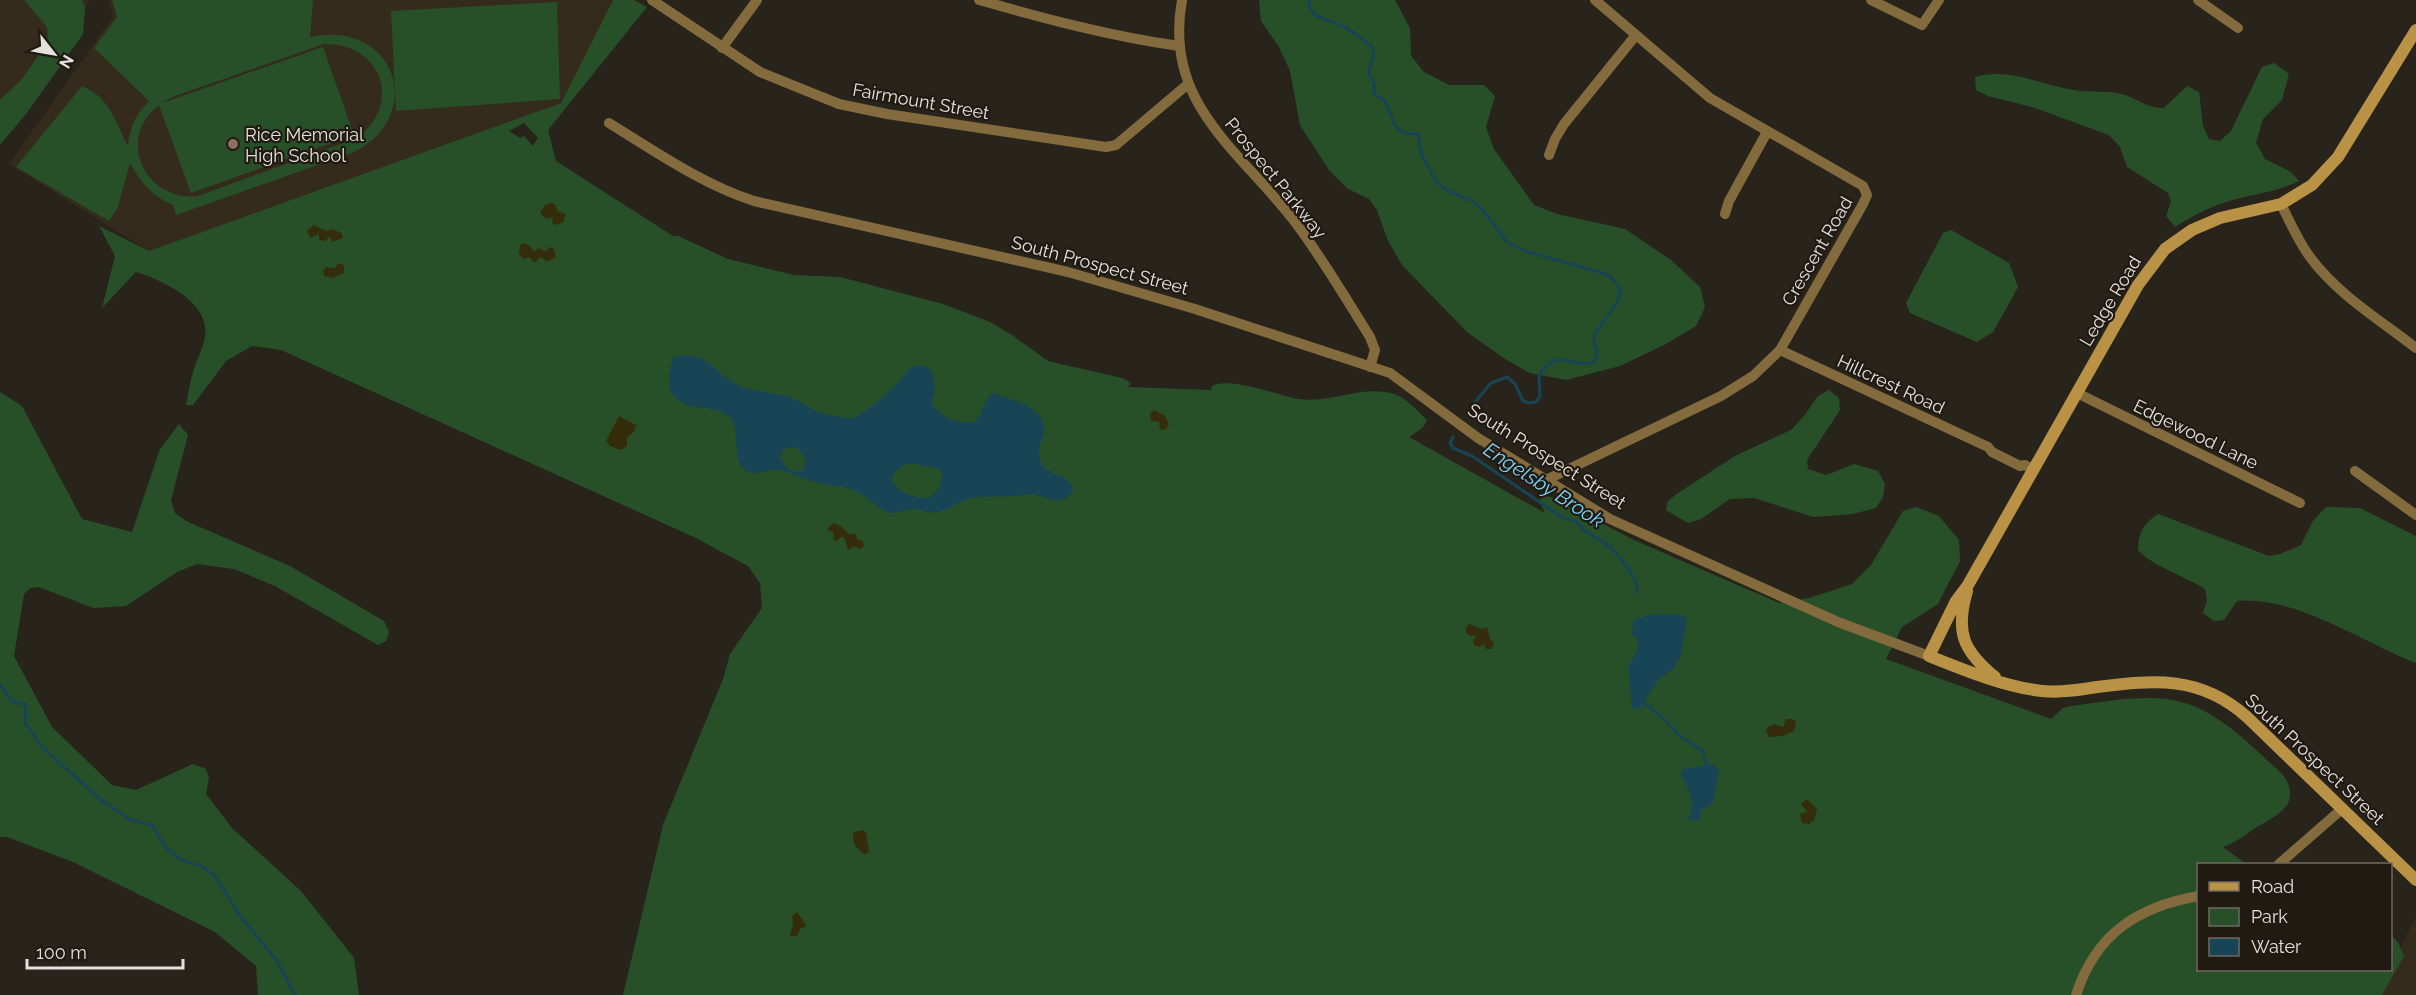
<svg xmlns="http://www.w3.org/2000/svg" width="2416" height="995" viewBox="0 0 2416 995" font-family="Raleway,sans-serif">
  <rect width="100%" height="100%" fill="#29241b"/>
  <path fill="#342b1d" d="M0 0H90L85 8 48 41 22 79 0 100Z
    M108 0H613L561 103 149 251 9 164 113 17Z
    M2416 917V995H2376L2390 970Z"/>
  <path fill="#285028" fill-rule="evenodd" d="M24 0H82L85 8 83 34 26 114 0 145V100L22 79 48 41 47 27Z
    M112 0H311L313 2 310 37C396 19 428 116 352 153L176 215 173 205C152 196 141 183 130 163L118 207 109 221 16 167 82 86C111 98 115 122 128 146 130 127 136 114 149 101L94 48 117 17ZM324 44C382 43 403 104 357 138L198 196C145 202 115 138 159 105L191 193 354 135 323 47 162 103 172 97Z
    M613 0H634L647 7 548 130 556 161 673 236H678L728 259 794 275 840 277 943 304 990 322 1012 335 1048 361 1122 378 1131 383 1128 387 1211 390 1212 386C1229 376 1278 395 1298 399 1329 404 1364 384 1394 394 1407 398 1417 411 1427 420 1424 429 1416 432 1409 437L1545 513 1539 500 1543 496 1551 497 1634 540 1779 603 1809 598 1852 584 1871 565 1903 511 1916 507 1939 516 1959 540 1960 561 1938 604 1902 627 1886 659 2051 719 2063 708 2071 706C2106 702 2150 692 2185 703 2223 715 2255 749 2284 776 2302 805 2277 815 2255 828 2245 835 2235 843 2223 847L2246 864H2198V970H2390L2391 936 2398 942 2404 956 2382 995H623L663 825 723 679 730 654 762 608 760 583 748 566 696 538 281 350 252 346 226 361 193 405H186C188 394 190 383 193 372 196 361 203 349 205 337 211 302 162 280 136 272L102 308 115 256 99 226 149 251 561 103ZM524 123 538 138 533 146 524 136 520 138 509 131Z
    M1259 0H1395L1410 28 1411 56 1424 72 1449 85H1484L1495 96 1486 127 1494 149 1534 205 1557 214 1625 229 1671 260 1700 287 1705 307 1696 326 1666 344 1620 366 1566 380 1530 373 1505 359 1467 332 1402 265 1388 241 1377 210 1369 199 1348 189 1329 170 1300 125 1290 71 1279 47 1261 21Z
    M557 2 560 99 396 111 391 11Z
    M2274 63 2289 74 2282 100 2263 119 2256 143 2265 159 2291 172 2299 181C2274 193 2251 194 2226 202 2207 208 2191 217 2175 227L2166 216 2171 202 2168 193 2127 167 2120 147 2109 135 2032 107 1988 96 1976 90 1975 77C2010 67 2040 85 2074 90 2090 93 2110 90 2125 95 2139 100 2148 108 2164 108L2187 86 2199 92 2203 126 2209 139 2220 141 2231 131 2262 67Z
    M1951 230 2009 263 2018 287 1993 332 1977 342 1910 313 1906 303 1943 233Z
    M1829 390 1839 398 1840 410 1807 460 1808 469 1826 475 1854 464 1878 471 1885 484 1883 497 1876 508 1853 514 1813 517 1754 498 1730 499 1701 519 1688 523 1666 510 1668 501 1678 493 1735 456 1791 430 1804 416 1818 396Z
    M0 392 22 406 82 519 132 532 160 449 179 424 188 435 171 500 175 513 186 521 290 566 384 621 389 632 386 641 378 645 275 586 234 569 197 564 177 572 126 606 93 608 39 587 30 588 24 594 14 656 52 727 112 785 136 790 193 764 206 769 209 778 206 794 232 828 301 891 354 958 359 995H258L256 966 215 932 73 862 7 837H0Z
    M2326 507 2360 508 2416 536V663C2361 642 2297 596 2237 601L2224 620 2214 621 2203 613 2207 600 2205 589C2185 576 2152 566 2138 550 2138 533 2144 523 2158 514L2269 556 2280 554 2301 545 2313 521Z"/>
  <path fill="#342c0b" d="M552 203 556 205 557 211 566 214 563 222 557 225 552 223 553 217 546 219 540 213 545 205Z
    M314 225 326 231 331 229 342 233 343 238 332 242 330 236 325 241 319 240V234L310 238 307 230Z
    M525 243 531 247 534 252 539 248 546 252 549 247 553 248 556 257 547 262 541 257 535 262 532 261 530 257 523 259 519 253 520 245Z
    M339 263 344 265V273L332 278 324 276 323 271 326 267 335 268Z
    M1154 410 1165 416 1169 424 1166 429 1160 430 1159 422 1151 421 1150 414Z
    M619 416 636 425 634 432 627 437V446L621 450 610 446 606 441Z
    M834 523 842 527 849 534H855L858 540 863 541 864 546 860 549 854 546 848 550 844 537H841L837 541 833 540 834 533 828 530V528Z
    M1469 624 1482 629 1487 627 1490 639 1494 643 1492 649H1486L1484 644 1480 647 1475 646 1473 641 1476 635 1470 636 1466 633V628Z
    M1786 719H1793L1796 722 1794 731 1783 736 1769 737 1766 731 1768 727 1774 724 1783 727Z
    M1807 799 1817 809 1814 820 1809 824 1802 823 1800 814 1807 812 1801 804Z
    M864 830 866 833 869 852 864 855 854 844 853 832Z
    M797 912 807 926 800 929 798 935 792 937 790 934 793 925 792 916Z"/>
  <path fill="#174556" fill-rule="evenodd" d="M687 355 700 358 709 363 726 378 743 388 788 396 820 413 852 419C875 406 895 388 911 367 938 359 937 388 932 404 945 419 955 424 975 422 983 413 983 402 992 393 1010 398 1047 408 1044 432 1042 443 1035 453 1042 464 1051 478 1066 471 1073 489 1064 509 1049 497 1034 495 1030 494 1025 495 1021 495 1005 498 987 495 971 498 959 501 950 510 938 512 928 514 920 509 911 509 905 510 899 513 893 513 882 513 874 503 866 497 850 485 832 487 814 482 803 479 792 473 780 470 769 468 755 478 745 470 730 458 742 425 728 416 705 400 688 418 669 389V374L673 357ZM796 447 806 459 802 470 798 472 787 469 780 457 783 449ZM914 464 939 469 942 472 940 487 930 498C916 498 897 494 891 479 897 468 901 464 914 464Z
    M1670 614 1680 615 1687 618 1681 655 1673 669 1659 679 1639 709H1632L1628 667 1638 649V641L1632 634 1633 620 1648 615Z
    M1712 764 1719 770 1713 803 1701 810 1700 820 1691 821 1688 819C1697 804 1690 790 1680 776L1683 769Z"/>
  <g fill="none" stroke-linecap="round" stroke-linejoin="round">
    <path stroke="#174556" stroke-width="3" d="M1309 0C1309 20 1327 18 1340 25 1351 30 1363 39 1372 47L1374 55 1368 73 1374 83V94L1385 101 1396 127 1404 133 1418 134 1422 156 1437 183 1448 191 1472 201 1482 209 1508 243 1528 252 1606 274 1613 279 1620 289 1618 301 1595 334 1594 340 1597 357 1594 362C1573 370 1558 344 1539 376L1540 396 1536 402 1529 403 1523 401 1515 384 1507 377 1491 383 1476 401
      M1453 437 1450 443 1453 448 1472 456 1563 518C1566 519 1569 519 1572 520 1578 521 1581 528 1586 532 1593 536 1600 539 1606 544 1617 552 1640 580 1637 593
      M0 685 12 701 26 705 25 723 41 746 101 800 129 819 153 826 166 848 181 860 201 866 215 876 240 916 277 961 295 995
      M1643 702 1662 717 1681 737 1703 751 1707 767"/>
    <path stroke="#836b3d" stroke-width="10" d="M652 0 760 72 839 104 887 114 1106 147 1116 145 1188 84
      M979 0C1046 19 1109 36 1179 46
      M1182 0C1163 104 1239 149 1295 222 1323 259 1346 299 1370 337L1375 350 1370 367
      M1871 0 1922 25 1939 0
      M2198 0 2238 28
      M722 48 757 0
      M609 123C656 152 702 184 754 201L1068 272 1195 309 1390 373 1478 438 1610 519 1838 622 1929 656
      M1549 155 1555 139 1564 124 1636 35
      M2281 204C2290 222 2298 241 2310 257 2337 294 2380 320 2416 348
      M1725 214 1729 201 1767 132
      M1780 350 1988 447 1992 452 2020 466 2025 465 2033 470
      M2077 393 2300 503
      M2355 471 2416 515
      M1546 480 1721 396 1753 376 1780 350 1863 204 1867 195 1863 186 1858 183 1710 98 1595 0
      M2279 864 2342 809
      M2076 995C2096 933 2138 907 2198 896"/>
    <path stroke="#b99245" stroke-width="12" d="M2416 30 2338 157 2312 185 2281 204 2220 218 2192 230 2165 249 2138 285 1968 585 1956 601 1929 656C1964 670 2005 687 2042 691 2060 693 2079 690 2097 687 2155 680 2200 675 2247 717L2416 880
      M1967 591C1955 632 1963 651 1995 677"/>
  </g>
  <circle fill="#8d6e63" stroke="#201a12" stroke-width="2" cx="233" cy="144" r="6"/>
  <g text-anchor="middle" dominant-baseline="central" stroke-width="4.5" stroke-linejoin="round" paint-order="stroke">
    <g font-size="18" fill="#e5e1dc" stroke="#201a12">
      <text transform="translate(921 101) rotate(10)">Fairmount Street</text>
      <text transform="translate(1276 178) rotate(51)">Prospect Parkway</text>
      <text transform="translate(1817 251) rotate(-60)">Crescent Road</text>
      <text transform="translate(1100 265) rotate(15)">South Prospect Street</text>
      <text transform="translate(2110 301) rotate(-59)">Ledge Road</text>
      <text transform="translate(1891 384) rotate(25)">Hillcrest Road</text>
      <text transform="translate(2196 434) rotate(26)">Edgewood Lane</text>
      <text transform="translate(1547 456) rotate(32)">South Prospect Street</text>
      <text transform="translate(2315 759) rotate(43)">South Prospect Street</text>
    </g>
    <g font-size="18" fill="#e5e1dc" stroke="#201a12" text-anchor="start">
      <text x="245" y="134">Rice Memorial<tspan x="245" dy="21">High School</tspan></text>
    </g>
    <g font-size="20" font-style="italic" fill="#79d2f8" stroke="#201a12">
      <text transform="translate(1544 485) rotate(33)">Engelsby Brook</text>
    </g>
  </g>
  <rect x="2197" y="863" width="195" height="108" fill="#201a12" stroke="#6f6a63" stroke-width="1.5"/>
  <rect x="2209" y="882" width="30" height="9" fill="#b99245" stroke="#6f6a63" stroke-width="1.5"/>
  <text x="2251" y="893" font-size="18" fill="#e5e1dc">Road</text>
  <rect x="2209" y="908" width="30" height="18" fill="#285028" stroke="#6f6a63" stroke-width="1.5"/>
  <text x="2251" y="923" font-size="18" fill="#e5e1dc">Park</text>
  <rect x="2209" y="938" width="30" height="18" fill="#174556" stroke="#6f6a63" stroke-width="1.5"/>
  <text x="2251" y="953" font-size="18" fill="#e5e1dc">Water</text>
  <g transform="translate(54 54) rotate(121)" stroke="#201a12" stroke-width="4.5" paint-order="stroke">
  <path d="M0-4.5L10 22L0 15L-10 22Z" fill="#e5e1dc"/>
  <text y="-9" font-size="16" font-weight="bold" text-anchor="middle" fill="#e5e1dc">N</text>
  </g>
  <path d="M27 959v9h156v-9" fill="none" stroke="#e5e1dc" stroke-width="3"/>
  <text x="36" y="959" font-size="18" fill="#e5e1dc" stroke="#201a12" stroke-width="4.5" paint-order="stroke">100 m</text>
</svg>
